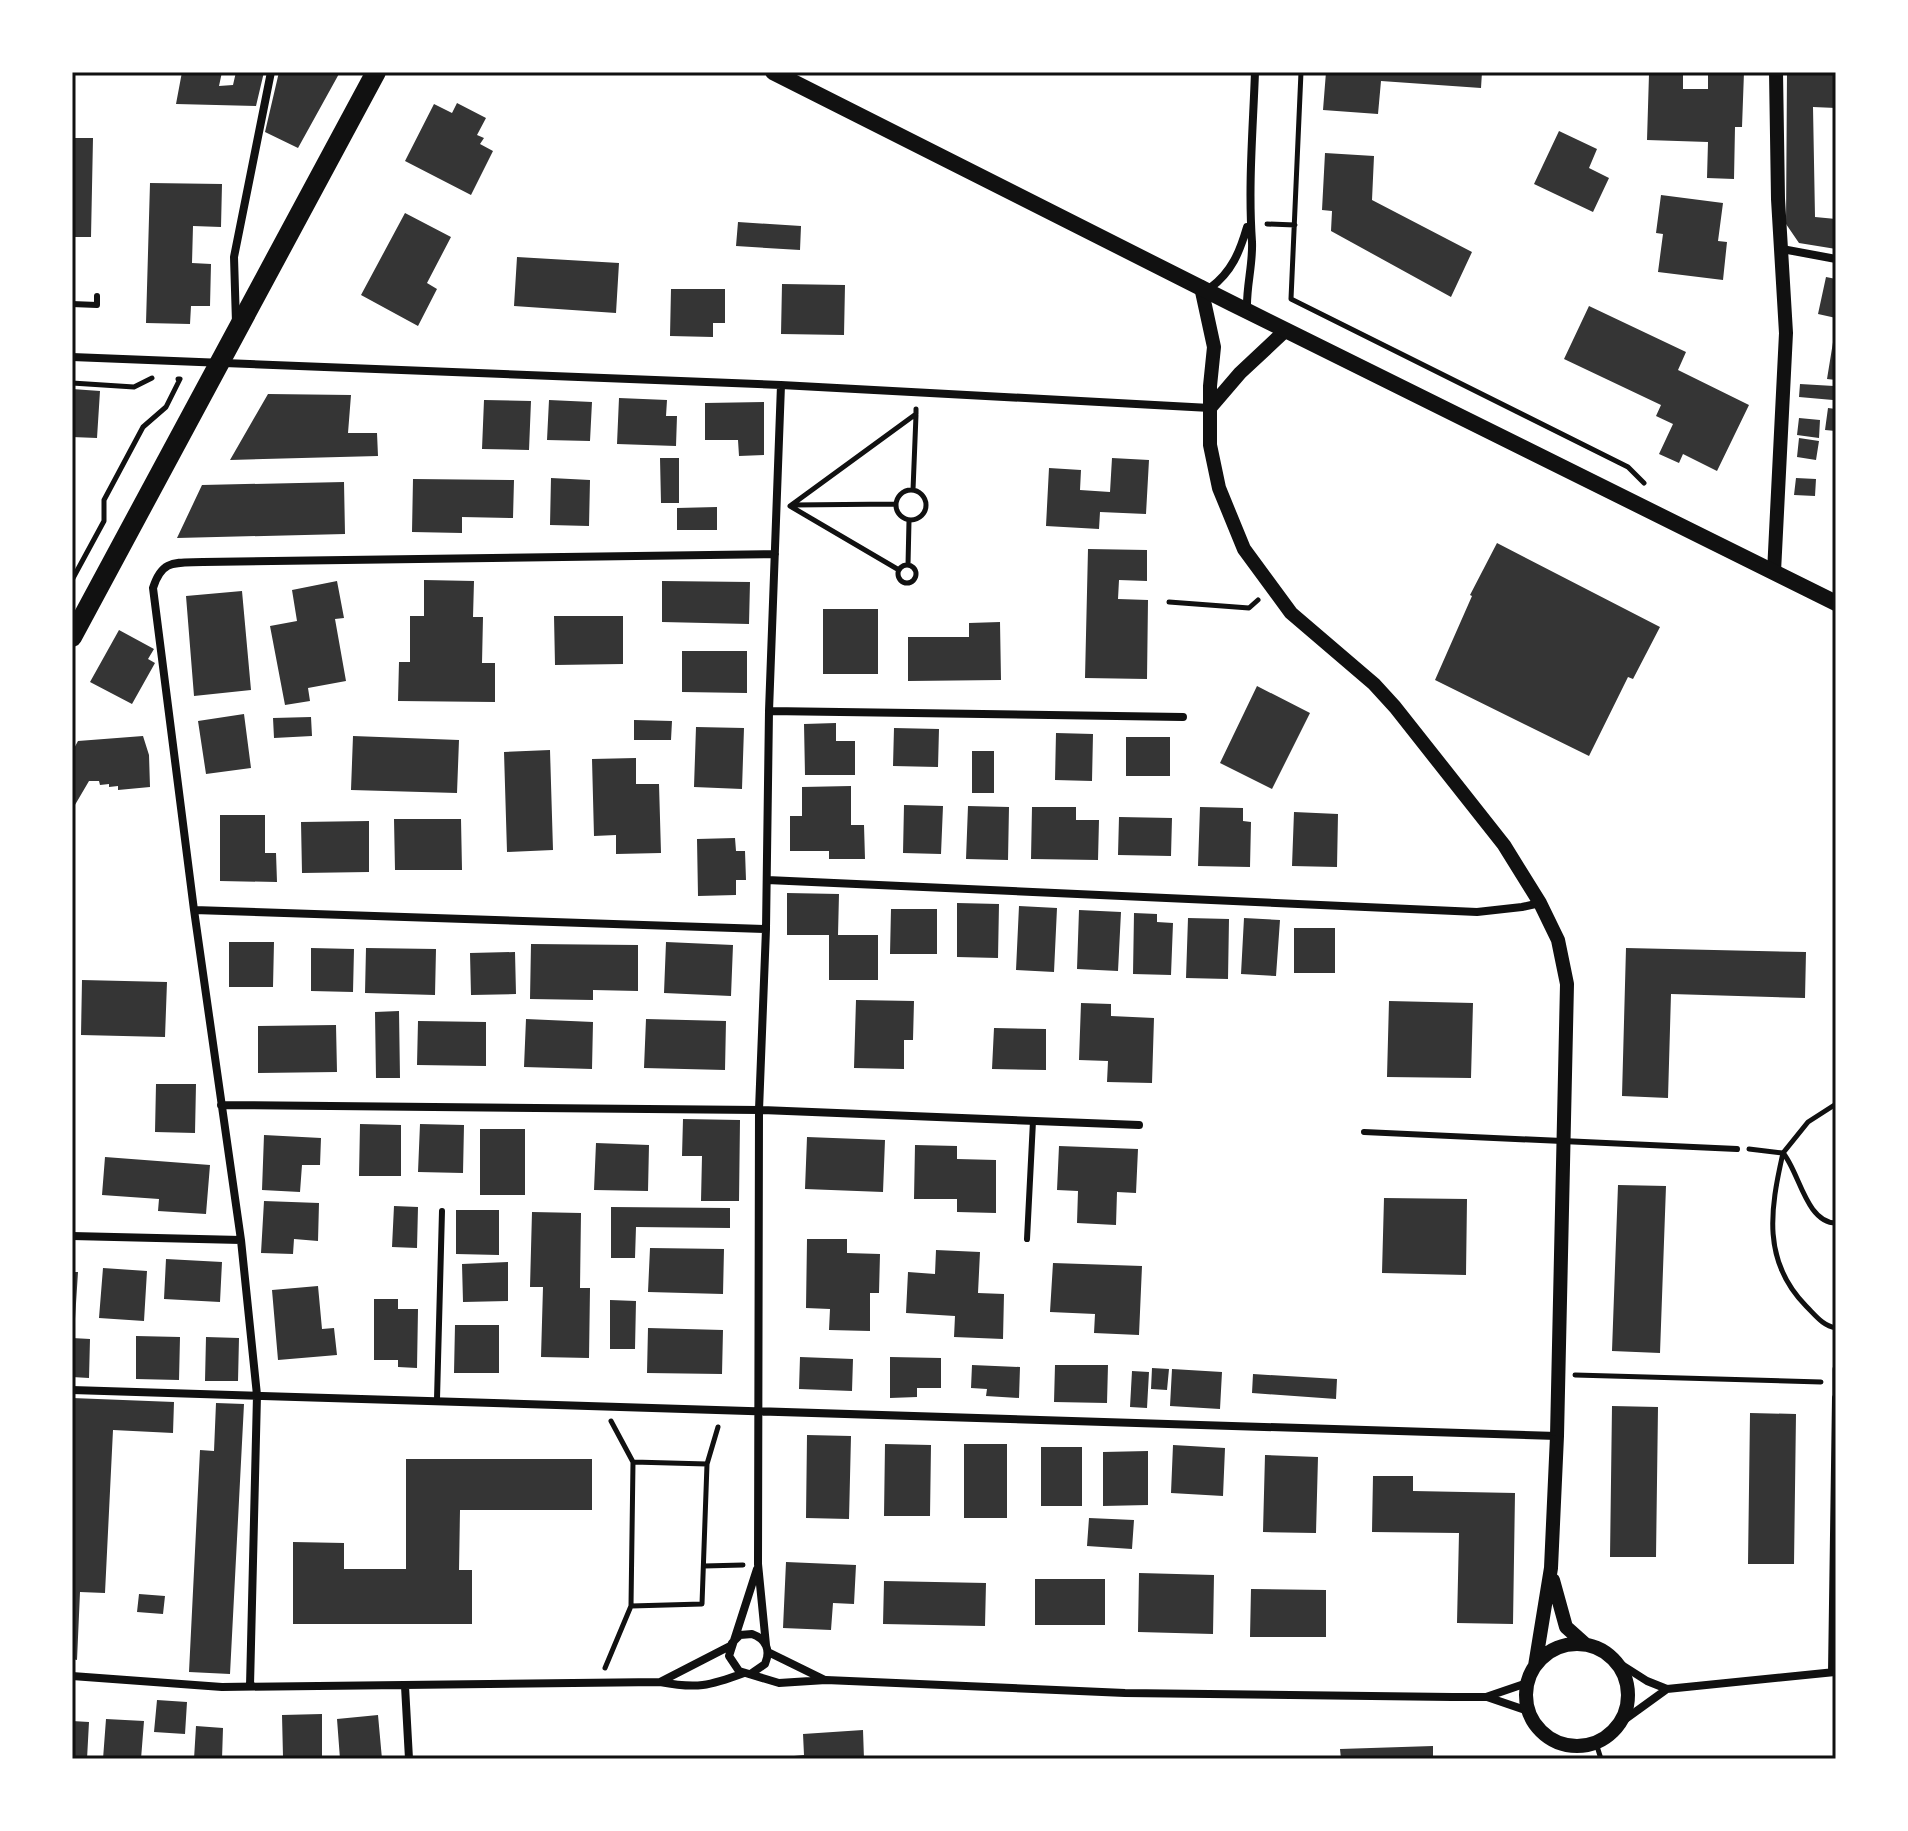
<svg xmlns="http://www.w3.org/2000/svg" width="1908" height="1831" viewBox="0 0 1908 1831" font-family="Raleway,sans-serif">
  <rect width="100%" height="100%" fill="#fff"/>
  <path fill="#353535" d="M182 72H222L219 86 233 85 236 72H264L256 106 176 104Z
    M279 72H340L298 148 265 132Z
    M1326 72H1482L1481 88 1381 81 1378 114 1323 110Z
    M1708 72H1744L1742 127H1735L1734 179 1707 178 1708 142 1647 140 1649 74 1683 75V89H1708Z
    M1787 72 1836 74V108L1813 107 1815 217 1836 219V249L1799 243 1786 224Z
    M457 103 486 118 477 135 484 138 480 144 493 151 471 195 405 161 434 104 452 113Z
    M1559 131 1597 149 1589 168 1609 178 1593 212 1534 184Z
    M72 138H93L91 237H72Z
    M1325 153 1374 156 1372 200 1472 252 1451 297 1331 231 1332 211 1322 210Z
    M150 183 222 184 221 227 193 226 192 263 211 264 210 306H191L190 324 146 323Z
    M1661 195 1723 203 1718 241 1727 242 1723 280 1658 272 1663 234 1656 233Z
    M405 213 451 237 427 283 437 289 418 326 361 295Z
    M738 222 801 226 800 250 736 246Z
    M517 257 619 263 616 313 514 306Z
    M1826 277 1836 279V318L1818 314Z
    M782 284 845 285 844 335 781 334Z
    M671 289H725V323H713V337L670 336Z
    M1589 306 1686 352 1678 370 1749 405 1717 471 1683 454 1679 463 1659 454 1673 424 1656 416 1661 405 1564 359Z
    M1834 336H1836V380L1827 379Z
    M1800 384 1834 386 1833 400 1799 397Z
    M72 389 100 391 97 438 72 437Z
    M268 394 351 395 348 433H377L378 456 230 460Z
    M619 398 667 400 666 416H677L676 446 617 444Z
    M484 400 531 401 529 450 482 449Z
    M549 400 592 402 590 441 547 440Z
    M764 402V455L739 456 738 440H705V403Z
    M1828 408 1836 409V431L1825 430Z
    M1799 418 1820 420 1819 438 1797 435Z
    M1799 438 1819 441 1816 460 1797 457Z
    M660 458H679V503H661Z
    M1112 458 1149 460 1146 514 1100 512 1099 529 1046 526 1049 468 1081 470 1080 490 1110 492Z
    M551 478 590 480 589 526 550 525Z
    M1796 478 1816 479 1815 496 1794 495Z
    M413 479 514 480 513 518 462 517V533L412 532Z
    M344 482 345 534 177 538 202 485Z
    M717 507V530H677V508Z
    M1497 543 1660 627 1633 679 1628 677 1589 756 1435 680 1472 596 1470 595Z
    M1088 549 1147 550V581L1119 580 1118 599 1148 600 1147 679 1085 678Z
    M424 580 474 581 473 617H483L482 663H495V702L398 701 399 662H410V616H424Z
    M337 581 344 618 335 619 346 681 308 688 310 701 285 705 270 626 297 621 292 590Z
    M662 581 750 582 749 624 662 622Z
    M242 591 251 690 194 696 186 596Z
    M823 609H878V674H823Z
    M554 616H623V664L555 665Z
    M1000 622 1001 680 908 681V637H969V623Z
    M119 630 154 649 148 659 155 663 132 704 90 682Z
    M682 651H747V693L682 692Z
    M1257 686 1310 713 1272 789 1220 763Z
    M244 714 251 768 206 774 198 721Z
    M311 717 312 736 274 738 273 718Z
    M634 720 672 721 671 740H634Z
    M836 723V741H855V775H805L804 724Z
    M696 727 744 728 742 789 694 787Z
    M894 728 939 729 938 767 893 766Z
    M1056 733 1093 734 1092 781 1055 780Z
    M143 736 149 755 150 787 118 790V786L109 787V784L100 785 99 781H89L72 810V752L78 741Z
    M353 736 459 740 457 793 351 790Z
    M1126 737H1170V776H1126Z
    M550 750 553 850 507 852 504 752Z
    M972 751H994V793H972Z
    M636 758V784H659L661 853 616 854V835L594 836 592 759Z
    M851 786V825H864L865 859H829V851H790V816H802V787Z
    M904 805 943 806 941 854 903 853Z
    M968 806 1009 807 1008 860 966 859Z
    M1032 807H1076V820H1099L1098 860 1031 859Z
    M1200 807 1243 808V821L1251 822 1250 867 1198 866Z
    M1294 812 1338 814 1337 867 1292 866Z
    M220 815H265V853H276L277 882 220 881Z
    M1119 817 1172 818 1171 856 1118 855Z
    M394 819H461L462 870H395Z
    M369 821V872L302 873 301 822Z
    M735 838 736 851H745L746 880H736V895L698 896 697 839Z
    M787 893 839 894 838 935H878V980H829V935H787Z
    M957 903 999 904 998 958 957 957Z
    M1019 906 1057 908 1054 972 1016 970Z
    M891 909H937V954H890Z
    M1079 910 1121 912 1118 971 1077 969Z
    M1134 913 1157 914V922L1173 923 1171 975 1133 974Z
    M1188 918 1229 919 1228 979 1186 978Z
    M1244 918 1280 920 1276 976 1241 974Z
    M1294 928H1335V973H1294Z
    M229 942H274L273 987H229Z
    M666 942 733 945 731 996 664 993Z
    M531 944 638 945V991L593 990V1000L530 999Z
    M311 948 354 949 353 992 311 991Z
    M366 948 436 949 435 995 365 993Z
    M1626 948 1806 952 1805 998 1671 994 1668 1098 1622 1096Z
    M515 952 516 994 471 995 470 953Z
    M82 980 167 982 165 1037 81 1035Z
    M856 1000 914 1001 913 1040H904V1069L854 1068Z
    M1389 1001 1473 1003 1471 1078 1387 1077Z
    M1081 1003 1111 1004V1016L1154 1018 1152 1083 1107 1082 1108 1061 1079 1060Z
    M399 1011 400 1078H376L375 1012Z
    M526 1019 593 1022 592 1069 524 1067Z
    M646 1019 726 1021 725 1070 644 1068Z
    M418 1021 486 1022V1066L417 1065Z
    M336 1025 337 1072 258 1073V1026Z
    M994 1028 1046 1029V1070L992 1069Z
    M156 1084H196L195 1133 155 1132Z
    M683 1119 740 1120 739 1201H701L702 1156H682Z
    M360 1124 401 1125V1176H359Z
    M420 1124 464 1125 463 1173 418 1172Z
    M480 1129H525V1195H480Z
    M264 1135 321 1138 320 1165H302L300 1192 262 1190Z
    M807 1137 885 1140 883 1192 805 1189Z
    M596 1143 649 1145 648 1191 594 1190Z
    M915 1145 957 1146V1159L996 1160V1213L957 1212V1199H914Z
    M1059 1146 1138 1149 1136 1193 1117 1192 1116 1225 1077 1223 1078 1191 1057 1190Z
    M105 1157 210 1165 206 1214 158 1211 159 1199 102 1195Z
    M1618 1185 1666 1186 1660 1353 1612 1351Z
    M1384 1198 1467 1199 1466 1275 1382 1273Z
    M264 1201 319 1203 318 1241 294 1239 293 1254 261 1253Z
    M394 1206 418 1207 417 1248 392 1247Z
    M611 1207 730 1208V1228L636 1227 635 1258H611Z
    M456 1210H499V1255L456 1254Z
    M532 1212 581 1213 580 1288H590L589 1358 541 1357 543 1287H530Z
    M807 1239H847V1253L880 1254 879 1293H870V1331L829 1330 830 1309 806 1308Z
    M650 1248 724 1249 723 1294 648 1292Z
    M936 1250 980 1252 978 1293 1004 1294 1003 1339 954 1337 955 1316 906 1313 908 1272 935 1274Z
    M166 1259 222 1262 220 1302 164 1299Z
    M508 1262V1301L463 1302 462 1264Z
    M1053 1263 1142 1266 1139 1335 1094 1333 1095 1314 1050 1312Z
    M103 1268 147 1271 144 1321 99 1318Z
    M72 1272H78L75 1319H72Z
    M318 1286 322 1329 334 1328 337 1355 278 1360 272 1290Z
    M374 1299H398V1309H418L417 1368 398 1367V1360H374Z
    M610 1300 636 1301 635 1349H610Z
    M455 1325H499V1373H454Z
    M648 1328 723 1330 722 1374 647 1373Z
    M136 1336 180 1337 179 1380 136 1379Z
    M206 1337 239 1338 238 1381H205Z
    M72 1338 90 1339 89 1378 72 1377Z
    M800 1357 853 1359 852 1391 799 1389Z
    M890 1357 941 1358V1388H917V1397L890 1398Z
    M972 1365 1020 1367 1019 1398 986 1396 987 1389 971 1388Z
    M1055 1365H1108L1107 1403 1054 1402Z
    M1152 1368 1169 1369 1167 1390 1151 1389Z
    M1172 1369 1222 1372 1220 1409 1170 1406Z
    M1132 1371 1149 1372 1147 1408 1130 1407Z
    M1253 1374 1337 1379 1336 1399 1252 1393Z
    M72 1398 174 1402 173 1433 113 1430 105 1593 80 1592 77 1660 72 1659Z
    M216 1403 244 1404 230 1674 189 1672 200 1450 214 1451Z
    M1612 1406 1658 1407 1656 1557H1610Z
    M1750 1413 1796 1414 1794 1564H1748Z
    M807 1435 851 1436 849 1519 806 1518Z
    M885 1444 931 1445 930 1516H884Z
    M964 1444H1007V1518H964Z
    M1173 1445 1225 1448 1223 1496 1171 1493Z
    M1041 1447H1082V1506H1041Z
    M1148 1451V1505L1103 1506V1452Z
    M1265 1455 1318 1457 1316 1533 1263 1532Z
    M406 1459H592V1510H460L459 1570H472V1624H293V1542L344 1543V1569H406Z
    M1373 1476H1413V1491L1515 1493 1513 1624 1457 1623 1459 1533 1372 1532Z
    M1089 1518 1134 1520 1132 1549 1087 1546Z
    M786 1562 856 1565 854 1604 833 1603 831 1630 783 1628Z
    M1139 1573 1214 1575 1213 1634 1138 1632Z
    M1035 1579H1105V1625H1035Z
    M884 1581 986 1583 985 1626 883 1624Z
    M1251 1589 1326 1590V1637H1250Z
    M139 1594 165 1596 163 1614 137 1612Z
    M157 1700 187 1702 185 1734 154 1732Z
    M322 1714V1757H283L282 1715Z
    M378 1715 382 1759H340L337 1719Z
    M106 1719 144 1721 141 1759H103Z
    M72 1721 89 1722 87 1759H72Z
    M196 1726 223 1728 222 1759H194Z
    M863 1730 864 1759H784V1757L804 1755 803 1734Z
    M1433 1746V1759H1341L1340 1749Z"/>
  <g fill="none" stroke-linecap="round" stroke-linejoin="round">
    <path stroke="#111" stroke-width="5" d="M1301 72 1291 299 1628 467 1644 483
      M1267 224 1295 225
      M72 383 134 387 152 378
      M896 505a15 15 0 1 1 30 0a15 15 0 1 1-30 0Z
      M913 490 916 415
      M793 505 896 504
      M898 574a9 9 0 1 1 18 0a9 9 0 1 1-18 0Z
      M908 565 909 521
      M899 570 790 506 916 414V409
      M72 580 104 521V500L143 427 166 407 180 379H178
      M1169 602 1249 608 1258 600
      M1749 1149 1783 1153 1808 1122 1836 1104
      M1836 1223C1806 1223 1799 1171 1783 1153 1770 1210 1762 1261 1806 1306 1816 1316 1823 1326 1836 1328
      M1575 1375 1821 1382
      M611 1421 633 1462 631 1606 702 1604 707 1464 633 1462
      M707 1464 718 1427
      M704 1566 743 1565
      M605 1668 631 1606
      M1596 1743 1601 1759"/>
    <path stroke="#111" stroke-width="6" d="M72 304 97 305V296
      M1364 1132 1737 1149
      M1027 1239 1033 1121
      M437 1399 442 1211"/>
    <path stroke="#111" stroke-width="7" d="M1836 1398V1369"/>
    <path stroke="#111" stroke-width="8" d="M1782 249 1836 259
      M1205 287 1210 288C1232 272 1240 251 1247 227
      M1247 310C1246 287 1253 265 1252 242 1248 185 1253 129 1255 72
      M236 323 234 257 271 72
      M72 357 781 385 1210 408
      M769 711 1183 717
      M767 880 1477 912 1522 907 1540 903
      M194 910 766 929
      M221 1105 759 1110 1139 1125
      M72 1236 241 1240
      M72 1390 1557 1436
      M757 1569 729 1656 739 1671 779 1683 826 1680 1125 1693 1452 1697H1486L1527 1683
      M732 1643 740 1635 752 1634C766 1639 771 1650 765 1664L752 1673
      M766 1645 758 1564 759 1110 766 929 769 711 781 385
      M768 1652 825 1680
      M1614 1660 1647 1681 1667 1689
      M1832 1672 1836 1398
      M72 1676 222 1687 660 1682C697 1689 709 1686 744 1673
      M660 1682 730 1646
      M250 1686 257 1395 241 1240 194 910 153 588C162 559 175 563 203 562L775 554
      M405 1686 409 1759
      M1487 1697 1528 1711
      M1620 1723 1667 1689 1835 1672"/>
    <path stroke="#111" stroke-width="14" d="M1201 287 1214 347 1210 386V445L1219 488 1244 549 1291 613 1374 684 1395 707 1504 845 1540 903 1558 940 1567 984 1557 1436 1551 1568 1535 1666
      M1210 408 1240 373 1286 330
      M1774 572 1786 333 1778 199 1776 72
      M1553 1580 1566 1627 1585 1644
      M1526 1695a51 51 0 1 1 102 0a51 51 0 1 1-102 0Z"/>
    <path stroke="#111" stroke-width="16" d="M773 72 1231 303 1836 603"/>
    <path stroke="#111" stroke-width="20" d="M72 637 376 72"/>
  </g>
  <rect width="1908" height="1831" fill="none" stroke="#ffffff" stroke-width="148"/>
  <rect x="74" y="74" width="1760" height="1683" fill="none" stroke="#111" stroke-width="3"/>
</svg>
